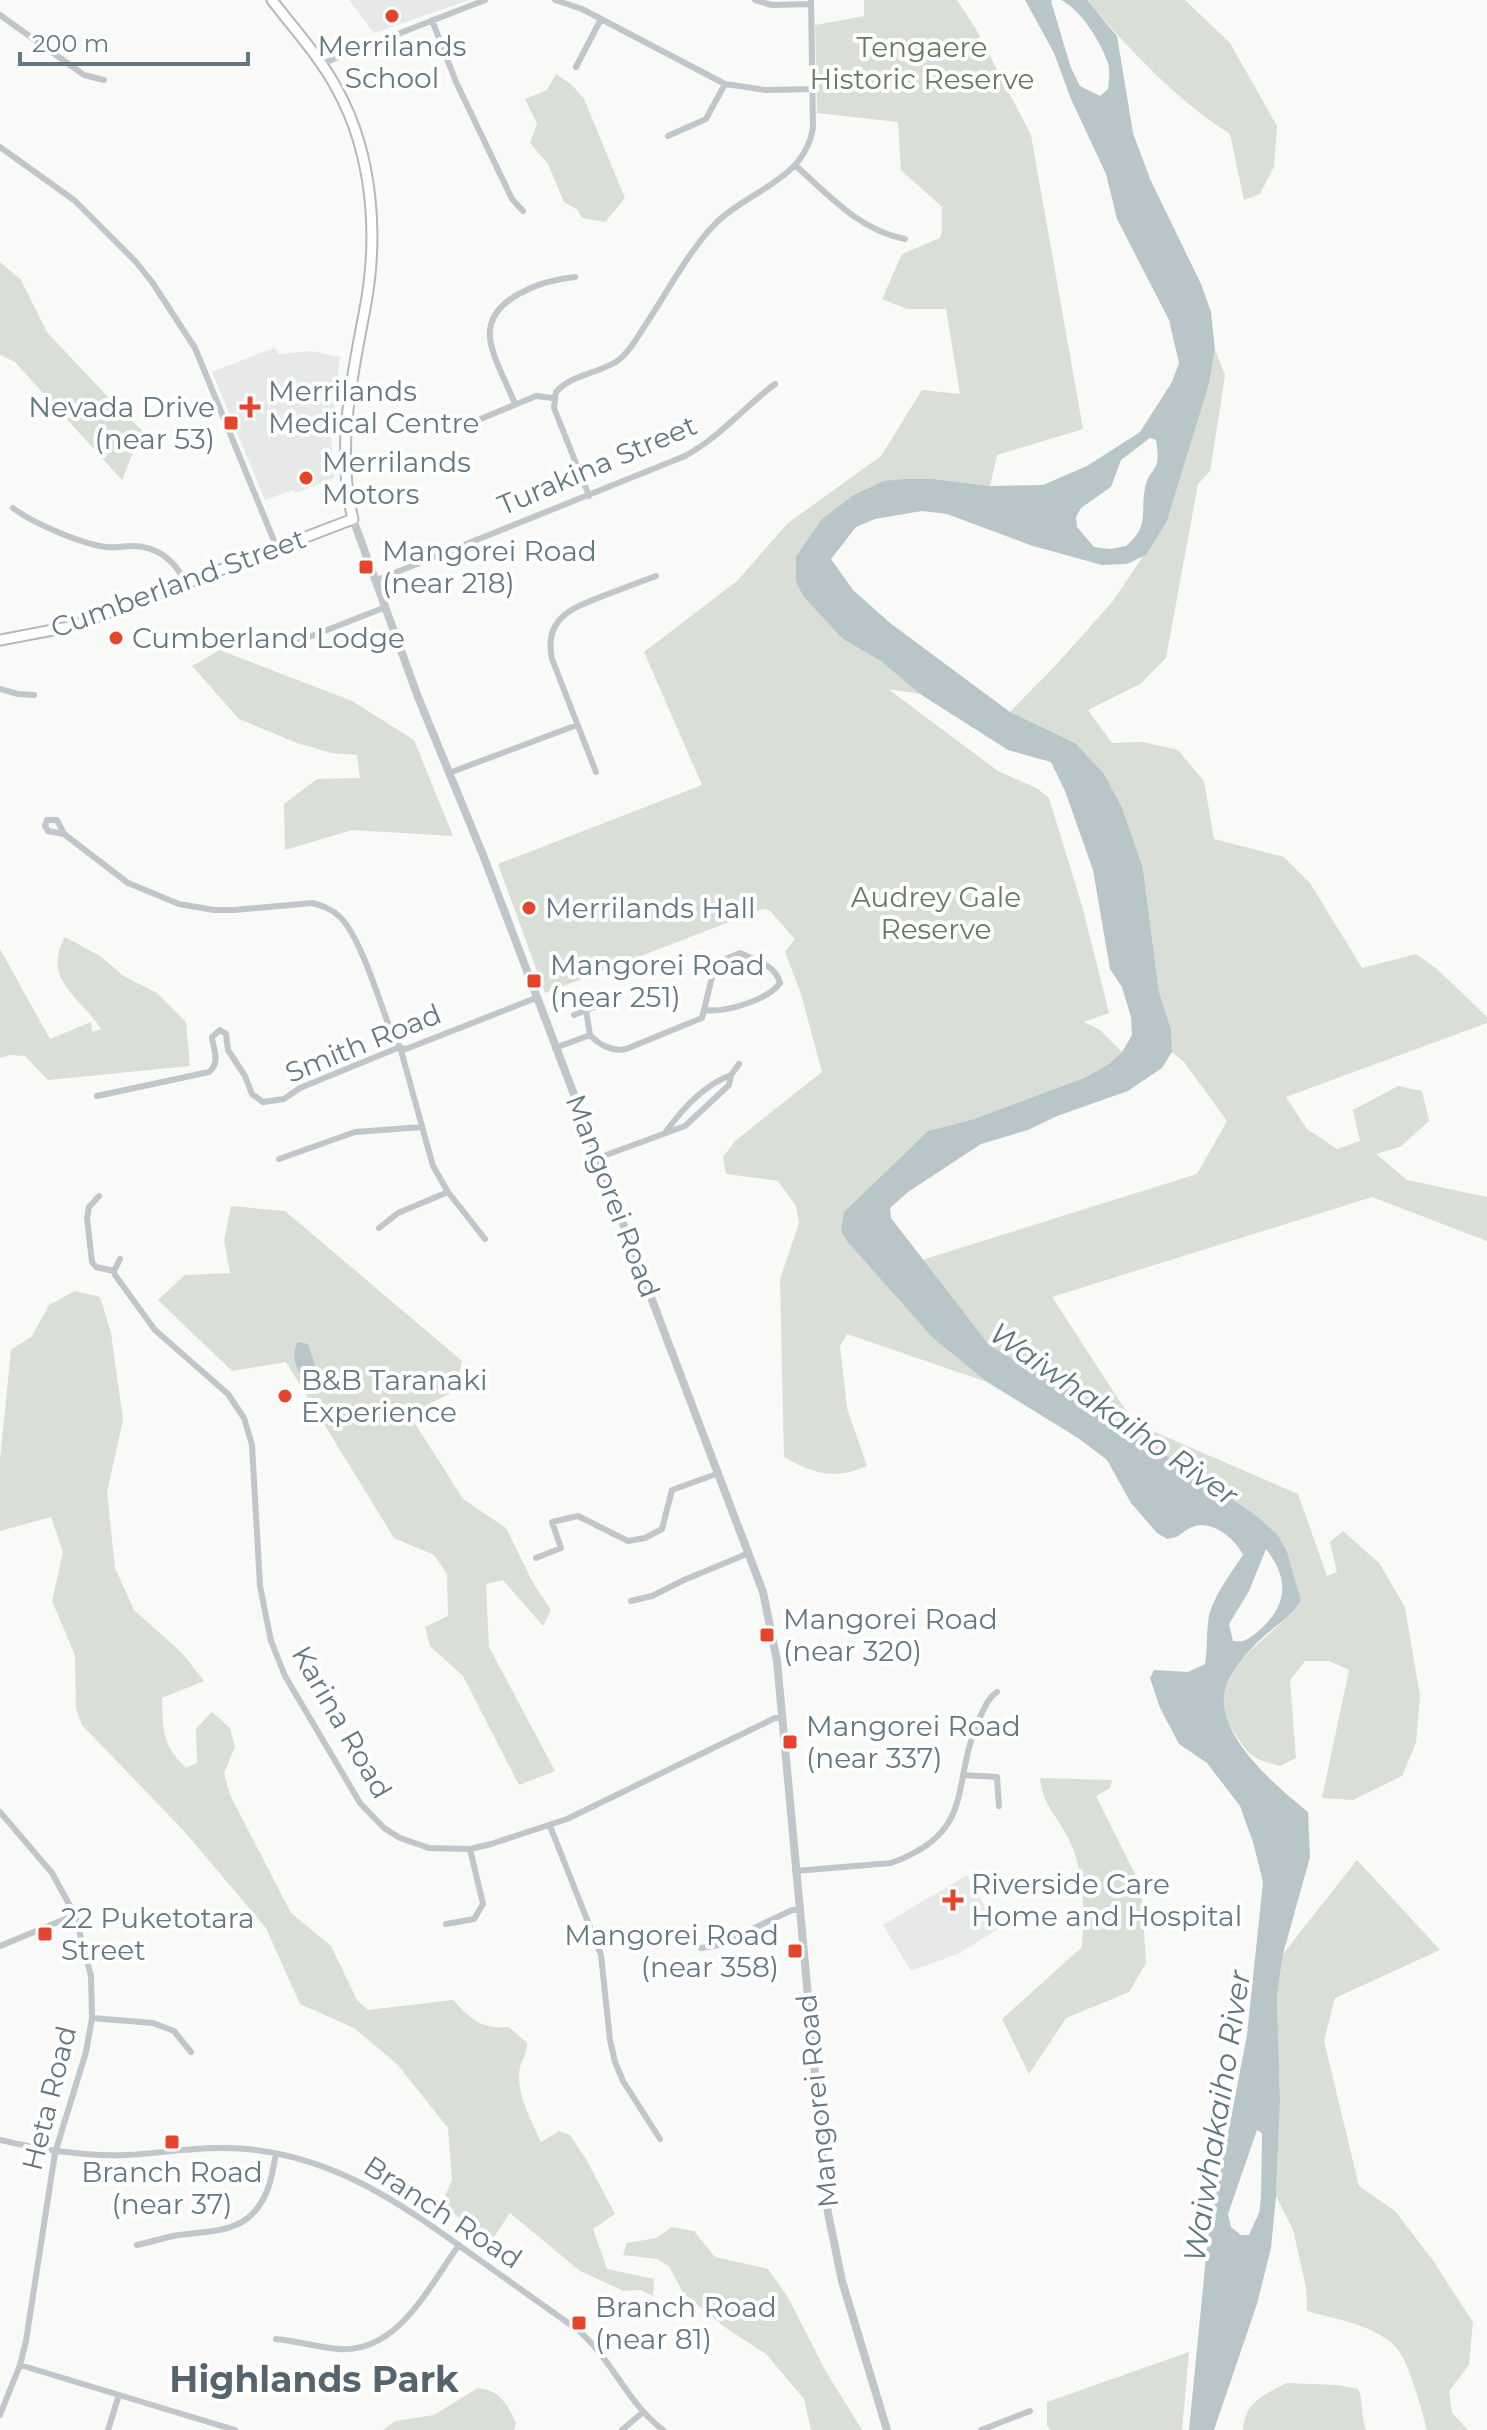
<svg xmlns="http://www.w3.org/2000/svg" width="1487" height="2430" viewBox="0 0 1487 2430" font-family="Montserrat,sans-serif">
  <rect width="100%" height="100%" fill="#f9f9f7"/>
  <path fill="#e7e9e8" d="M349 0H469L374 33Z
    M274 348 279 354 312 351 340 357 331 434 334 478 296 493 293 490 265 500 212 372Z
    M967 1875 998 1929 960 1953 911 1971 883 1925Z"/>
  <path fill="#d9ded6" d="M864 0H957L976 29 1031 135 1083 429 997 455 990 486 933 479H905L822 519 843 639 882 662 920 694 888 689 998 771 1038 789 1049 798 1082 906 1109 1013 1084 1022 1100 1030 1122 1052 1109 1064 1084 1078 974 1119 928 1131 844 1212 934 1339 987 1382 847 1334 840 1346 847 1408 867 1466C834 1480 814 1474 784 1457L780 1279 799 1223 796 1206 778 1181 726 1174 723 1157 735 1141 822 1072 801 994 785 952 795 939 769 910 763 909 545 993 498 864 702 785 644 652 737 581 788 523 881 456 922 390 960 394 946 309H907L882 299 902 254 940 238 942 231V207L901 170 898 122 817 113 815 25 864 16Z
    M1087 0H1185L1230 43 1277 126 1274 167 1260 194 1244 200 1230 134C1175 99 1129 49 1087 0Z
    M556 74 572 85 584 99 625 198 605 222 582 218 578 210 564 202 548 164 530 143 537 124 525 99 547 90Z
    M0 262 21 280 47 332 118 408 142 430 122 480 15 362 0 355Z
    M1215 350 1225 375 1222 396 1210 471 1198 484 1166 658 1140 684 1088 710 1112 743 1143 742 1178 750 1204 781 1214 839 1284 857 1310 883 1362 968 1416 954 1437 969 1487 1017V1023L1286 1097 1307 1129 1337 1149 1360 1141 1353 1110 1398 1086 1422 1091 1429 1121 1400 1147 1376 1154 1407 1180 1487 1197V1241L1372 1197 1052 1297 1134 1423 1298 1494 1327 1576 1337 1572 1330 1542 1343 1531 1379 1563 1405 1607 1420 1696 1416 1743 1402 1776 1353 1800 1322 1798 1349 1670 1329 1661H1305L1290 1680 1296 1758 1280 1766C1250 1758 1251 1757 1233 1731 1194 1673 1276 1639 1301 1601L1254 1514 1181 1464 1131 1437 1079 1396 989 1345 922 1260 1197 1174 1227 1121 1184 1062 1172 1052 1171 1029 1159 992 1143 869 1075 743 1010 712 1057 664 1113 601 1167 521 1209 384Z
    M220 650 352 701 414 740 453 836 352 830 285 850 284 804 317 779 360 778 357 755 332 753 297 743 239 719 192 666Z
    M65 937 100 956 125 977 157 993 186 1022 190 1066 48 1080 25 1056 11 1055 0 1058V949L50 1039 91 1022 92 1032 101 1029C81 997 41 980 65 937Z
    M231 1206 285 1211 462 1361 455 1391 409 1414 463 1499 506 1528 533 1583 551 1610 543 1626 503 1580 486 1584 489 1647 555 1771 519 1785 463 1676 430 1646 425 1627 448 1616 447 1574 434 1555 394 1538 286 1362 232 1371 158 1300 185 1275 230 1273 224 1240Z
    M75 1291 100 1297 111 1333 123 1420 107 1492 115 1568 134 1610 182 1653 204 1681 162 1698C163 1731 162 1744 186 1768L197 1763 196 1729 212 1712 230 1728 235 1747 224 1773 230 1795 291 1913 331 1946 357 2000 368 2010 453 2000C472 2020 480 2029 509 2027L527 2043C527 2053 523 2058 520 2067 515 2092 531 2120 541 2142L559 2131 570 2135 586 2159 615 2214 593 2229 607 2269 654 2279 653 2296 641 2290 624 2291 580 2271 510 2213 492 2240 441 2205 452 2180 448 2128 397 2064 354 2028 300 2004 266 1928 184 1831 82 1725 76 1709 75 1655 52 1601 63 1552 51 1517 0 1531V1460L11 1350 32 1336 49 1305Z
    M1040 1778 1112 1780 1110 1788 1096 1796 1141 1886 1146 1963 1129 1992 1066 2018 1029 2074 1002 2019 1082 1947C1084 1908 1086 1870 1066 1834 1054 1812 1043 1804 1040 1778Z
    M1357 1860 1440 1950 1335 1998 1324 2041 1359 2186 1395 2211 1432 2259 1473 2322 1469 2365 1449 2391 1452 2413 1468 2430H1427C1422 2411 1408 2356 1393 2344 1370 2324 1335 2319 1307 2311L1306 2287 1293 2230 1276 2196 1280 2101 1277 1995 1283 1954Z
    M672 2227 694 2231 715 2257 768 2269 789 2299 825 2370 862 2430H811L804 2399 766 2354 726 2328 683 2293 669 2266 657 2259 623 2255 627 2243 656 2238Z
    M1189 2352 1182 2430H1051L1047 2425V2402Z
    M1287 2383 1337 2385 1358 2389C1364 2401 1360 2414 1366 2430H1243C1245 2401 1264 2395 1287 2383Z
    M478 2388C500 2390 507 2404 516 2423L514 2430H383L395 2421 434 2415Z"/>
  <path fill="#b8c6c9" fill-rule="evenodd" d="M1025 0H1053L1051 1 1071 68 1080 86 1100 96 1108 89C1109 81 1110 71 1108 63 1101 42 1080 9 1061 0H1087L1117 36 1133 133 1150 179 1201 284 1211 312 1215 350 1209 384 1167 521 1146 555 1127 564 1102 565 1033 546 947 514 922 511 875 519 856 527 831 559 853 590 890 623 1010 712 1075 743 1104 774 1122 808 1143 869 1159 992 1171 1029 1172 1052 1162 1068 1128 1091 1057 1116 1028 1130 981 1144 908 1192 890 1208 891 1218 989 1345 1079 1396 1131 1437 1181 1464 1254 1514 1277 1534 1287 1552 1301 1601C1288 1621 1267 1630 1252 1648 1240 1661 1226 1677 1224 1695 1219 1738 1278 1788 1308 1812L1310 1857 1283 1954 1277 1995 1280 2101 1276 2196 1271 2248 1257 2304 1214 2430H1189L1208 2237 1247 2035 1263 1882 1253 1842 1240 1806 1207 1763 1179 1744 1160 1708 1150 1678 1154 1670 1188 1672 1205 1664C1208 1648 1206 1624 1210 1612 1217 1591 1231 1573 1243 1555 1236 1539 1209 1517 1190 1528 1179 1534 1181 1537 1167 1539L1157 1533 1131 1503 1107 1460 1078 1438 987 1382 934 1339 847 1241 841 1230 844 1212 928 1131 974 1119 1084 1078 1109 1064 1122 1052 1132 1035 1131 1017 1122 987 1110 969 1093 870 1065 791 1051 762 1008 750 920 694 882 662 843 639 803 596 796 581V557L822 519 854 495 884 481 905 479H933L990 486 1043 485 1087 466 1140 432 1172 382 1179 363 1169 320 1117 219 1106 174 1071 99 1054 53ZM1150 438 1156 440C1162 474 1150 465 1145 488 1140 513 1150 526 1126 546L1110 549 1094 547 1077 527 1076 517 1081 508 1111 487 1121 460ZM1266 1549C1289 1579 1288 1603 1261 1629 1251 1637 1246 1643 1233 1641L1229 1624 1249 1591ZM1257 2130 1262 2133 1261 2198 1259 2213 1249 2235H1241L1231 2227 1228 2214Z
    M298 1342 308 1344 319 1377 314 1384 308 1385C298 1371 289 1359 298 1342Z"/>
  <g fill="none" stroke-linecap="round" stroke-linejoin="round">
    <g stroke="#b2babe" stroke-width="13">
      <path id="secondary" d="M0 640 74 626 353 519C336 451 351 382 364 314 379 240 374 156 337 89 320 57 294 29 272 0"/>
    </g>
    <path stroke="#c0c6c9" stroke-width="6" d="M555 0 582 9 725 84 766 90 813 89
      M755 0 772 5 811 4
      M0 15 84 75 104 80
      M432 20 456 82 512 199 523 211
      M321 64 485 0
      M576 67 601 19
      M668 136 706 119 725 84
      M0 147 74 200 136 262 152 282 195 348 277 548
      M796 166C830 196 859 230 905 239
      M515 404C507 383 493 360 490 338 486 298 544 280 575 277
      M459 428 536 396 553 398
      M589 496 554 408 556 392C573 373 601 374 620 359 631 350 638 336 646 324 666 294 690 249 716 223 749 190 804 181 813 128L811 0
      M13 508C32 523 82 544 106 547 115 548 123 546 132 546 158 546 175 561 186 583
      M377 580 685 456C720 437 744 407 775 384
      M299 641 386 607
      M0 689 18 694 34 695
      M596 772 552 659C543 616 575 607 608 594 624 588 640 582 656 576
      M449 773 577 725
      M64 834 57 820H47L45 826 48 831 64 834 128 883 179 904 214 910H234L312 903C323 906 332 909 340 917 362 939 380 1005 393 1036L400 1047 433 1166 448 1192 485 1239
      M586 1010 590 1035
      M574 1015 612 1000
      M555 1048 590 1035C599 1045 613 1052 626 1049L702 1018 714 969 721 961 740 953C755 960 776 965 780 983 768 1000 725 1013 704 1010
      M97 1096 209 1072C221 1062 213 1049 212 1037L220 1030 226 1034 228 1050 245 1076 252 1094 263 1102 284 1099 300 1088 400 1047 406 1049 536 998
      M665 1133C682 1109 704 1085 731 1075
      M598 1158 685 1126 729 1085 731 1075 739 1064
      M279 1159 355 1132 422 1127
      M99 1196 89 1207 87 1218 92 1262 96 1267 114 1271
      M379 1228 398 1213 448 1192
      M120 1259 114 1271 115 1275 155 1330 228 1394 244 1418 252 1445 260 1586 271 1641 285 1676 360 1803 384 1828 400 1838 429 1848 470 1849 491 1844 567 1819 775 1718H782
      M536 1558 561 1548 552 1522 578 1516 628 1541 645 1538 662 1529 672 1490 719 1473
      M631 1601 652 1596 684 1580 749 1553
      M963 1775 997 1777 999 1806
      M0 1812 52 1873 75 1915 91 1976 92 2018 86 2052 55 2153 26 2341 20 2365 0 2415
      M550 1826 601 1955 610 2040 615 2062 623 2081 660 2139
      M795 1871 891 1863C979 1831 949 1784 980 1717 985 1707 988 1698 997 1692
      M446 1924 474 1919 483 1904 470 1849
      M0 1946 75 1915
      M701 1948 719 1945 792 1910H798
      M92 2018 153 2023 174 2031 191 2052
      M0 2140C42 2150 83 2157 126 2155 167 2153 205 2145 247 2149 334 2158 396 2200 464 2249 502 2276 540 2303 578 2330 612 2359 627 2403 663 2430
      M137 2245C151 2242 165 2237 179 2235 217 2230 250 2233 267 2191 272 2180 273 2166 276 2155
      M276 2339C297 2341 317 2347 338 2349 398 2354 429 2286 459 2245
      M20 2365 235 2430
      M108 2430 119 2395
      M622 2430 643 2412
      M981 2430 1030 2411"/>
    <path stroke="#c0c6c9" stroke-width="8" d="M353 519 418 697 483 855 763 1592 777 1661 828 2213 842 2281 887 2430"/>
    <use href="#secondary" stroke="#fff" stroke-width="9"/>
  </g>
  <g fill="#e4452c" stroke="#fff" stroke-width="3">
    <circle cx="392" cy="16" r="8"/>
    <path d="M246 395h8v8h8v8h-8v8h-8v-8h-8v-8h8z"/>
    <rect x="223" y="415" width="16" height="16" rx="4"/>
    <circle cx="306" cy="478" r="8"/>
    <rect x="358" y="559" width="16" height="16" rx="4"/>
    <circle cx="116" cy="638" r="8"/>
    <circle cx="529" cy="908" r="8"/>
    <rect x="526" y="973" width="16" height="16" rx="4"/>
    <circle cx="285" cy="1396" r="8"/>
    <rect x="759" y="1627" width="16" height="16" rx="4"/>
    <rect x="782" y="1734" width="16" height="16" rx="4"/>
    <path d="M949 1888h8v8h8v8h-8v8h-8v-8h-8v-8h8z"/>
    <rect x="37" y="1926" width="16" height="16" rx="4"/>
    <rect x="787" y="1943" width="16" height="16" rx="4"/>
    <rect x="164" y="2134" width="16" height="16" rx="4"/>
    <rect x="571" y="2315" width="16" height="16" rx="4"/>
  </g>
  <g text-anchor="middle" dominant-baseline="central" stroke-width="8" stroke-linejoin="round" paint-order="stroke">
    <g font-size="28" fill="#647882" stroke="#fff" text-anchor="start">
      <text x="392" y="46" text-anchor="middle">Merrilands<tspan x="392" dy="32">School</tspan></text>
      <text x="268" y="391">Merrilands<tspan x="268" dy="32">Medical Centre</tspan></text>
      <text x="215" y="407" text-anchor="end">Nevada Drive<tspan x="215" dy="32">(near 53)</tspan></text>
      <text x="322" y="462">Merrilands<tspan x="322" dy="32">Motors</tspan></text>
      <text x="382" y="551">Mangorei Road<tspan x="382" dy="32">(near 218)</tspan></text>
      <text x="132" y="638">Cumberland Lodge</text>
      <text x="545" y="908">Merrilands Hall</text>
      <text x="550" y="965">Mangorei Road<tspan x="550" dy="32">(near 251)</tspan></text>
      <text x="301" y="1380">B&amp;B Taranaki<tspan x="301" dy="32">Experience</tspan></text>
      <text x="783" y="1619">Mangorei Road<tspan x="783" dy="32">(near 320)</tspan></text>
      <text x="806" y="1726">Mangorei Road<tspan x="806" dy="32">(near 337)</tspan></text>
      <text x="971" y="1884">Riverside Care<tspan x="971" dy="32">Home and Hospital</tspan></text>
      <text x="61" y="1918">22 Puketotara<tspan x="61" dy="32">Street</tspan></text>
      <text x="779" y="1935" text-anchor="end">Mangorei Road<tspan x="779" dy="32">(near 358)</tspan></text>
      <text x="172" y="2172" text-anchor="middle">Branch Road<tspan x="172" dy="32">(near 37)</tspan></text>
      <text x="595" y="2307">Branch Road<tspan x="595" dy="32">(near 81)</tspan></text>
    </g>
    <g font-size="28" fill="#697a63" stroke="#fff">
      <text x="922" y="47">Tengaere<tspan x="922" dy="32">Historic Reserve</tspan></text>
      <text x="936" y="897">Audrey Gale<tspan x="936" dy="32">Reserve</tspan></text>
    </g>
    <g font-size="28" fill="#647882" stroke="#fff">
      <text transform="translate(597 465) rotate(-23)">Turakina Street</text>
      <text transform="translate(178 583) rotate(-20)">Cumberland Street</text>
      <text transform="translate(363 1043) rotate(-22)">Smith Road</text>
      <text transform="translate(613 1196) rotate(69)">Mangorei Road</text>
      <text transform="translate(342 1722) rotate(60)">Karina Road</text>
      <text transform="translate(49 2098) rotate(-76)">Heta Road</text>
      <text transform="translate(817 2101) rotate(-96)">Mangorei Road</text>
      <text transform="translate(443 2212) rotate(33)">Branch Road</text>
    </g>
    <g font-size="30" font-style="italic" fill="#5f767c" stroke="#fff">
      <text transform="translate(1114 1414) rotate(35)">Waiwhakaiho River</text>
      <text transform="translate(1217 2116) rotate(-81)">Waiwhakaiho River</text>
    </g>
    <g font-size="36" font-weight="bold" fill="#56656d" stroke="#fff">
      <text x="314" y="2379">Highlands Park</text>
    </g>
  </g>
  <path d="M20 52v12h228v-12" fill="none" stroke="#647882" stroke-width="4"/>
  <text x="32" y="52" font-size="24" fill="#647882" stroke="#ffffff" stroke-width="6" paint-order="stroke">200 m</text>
</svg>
